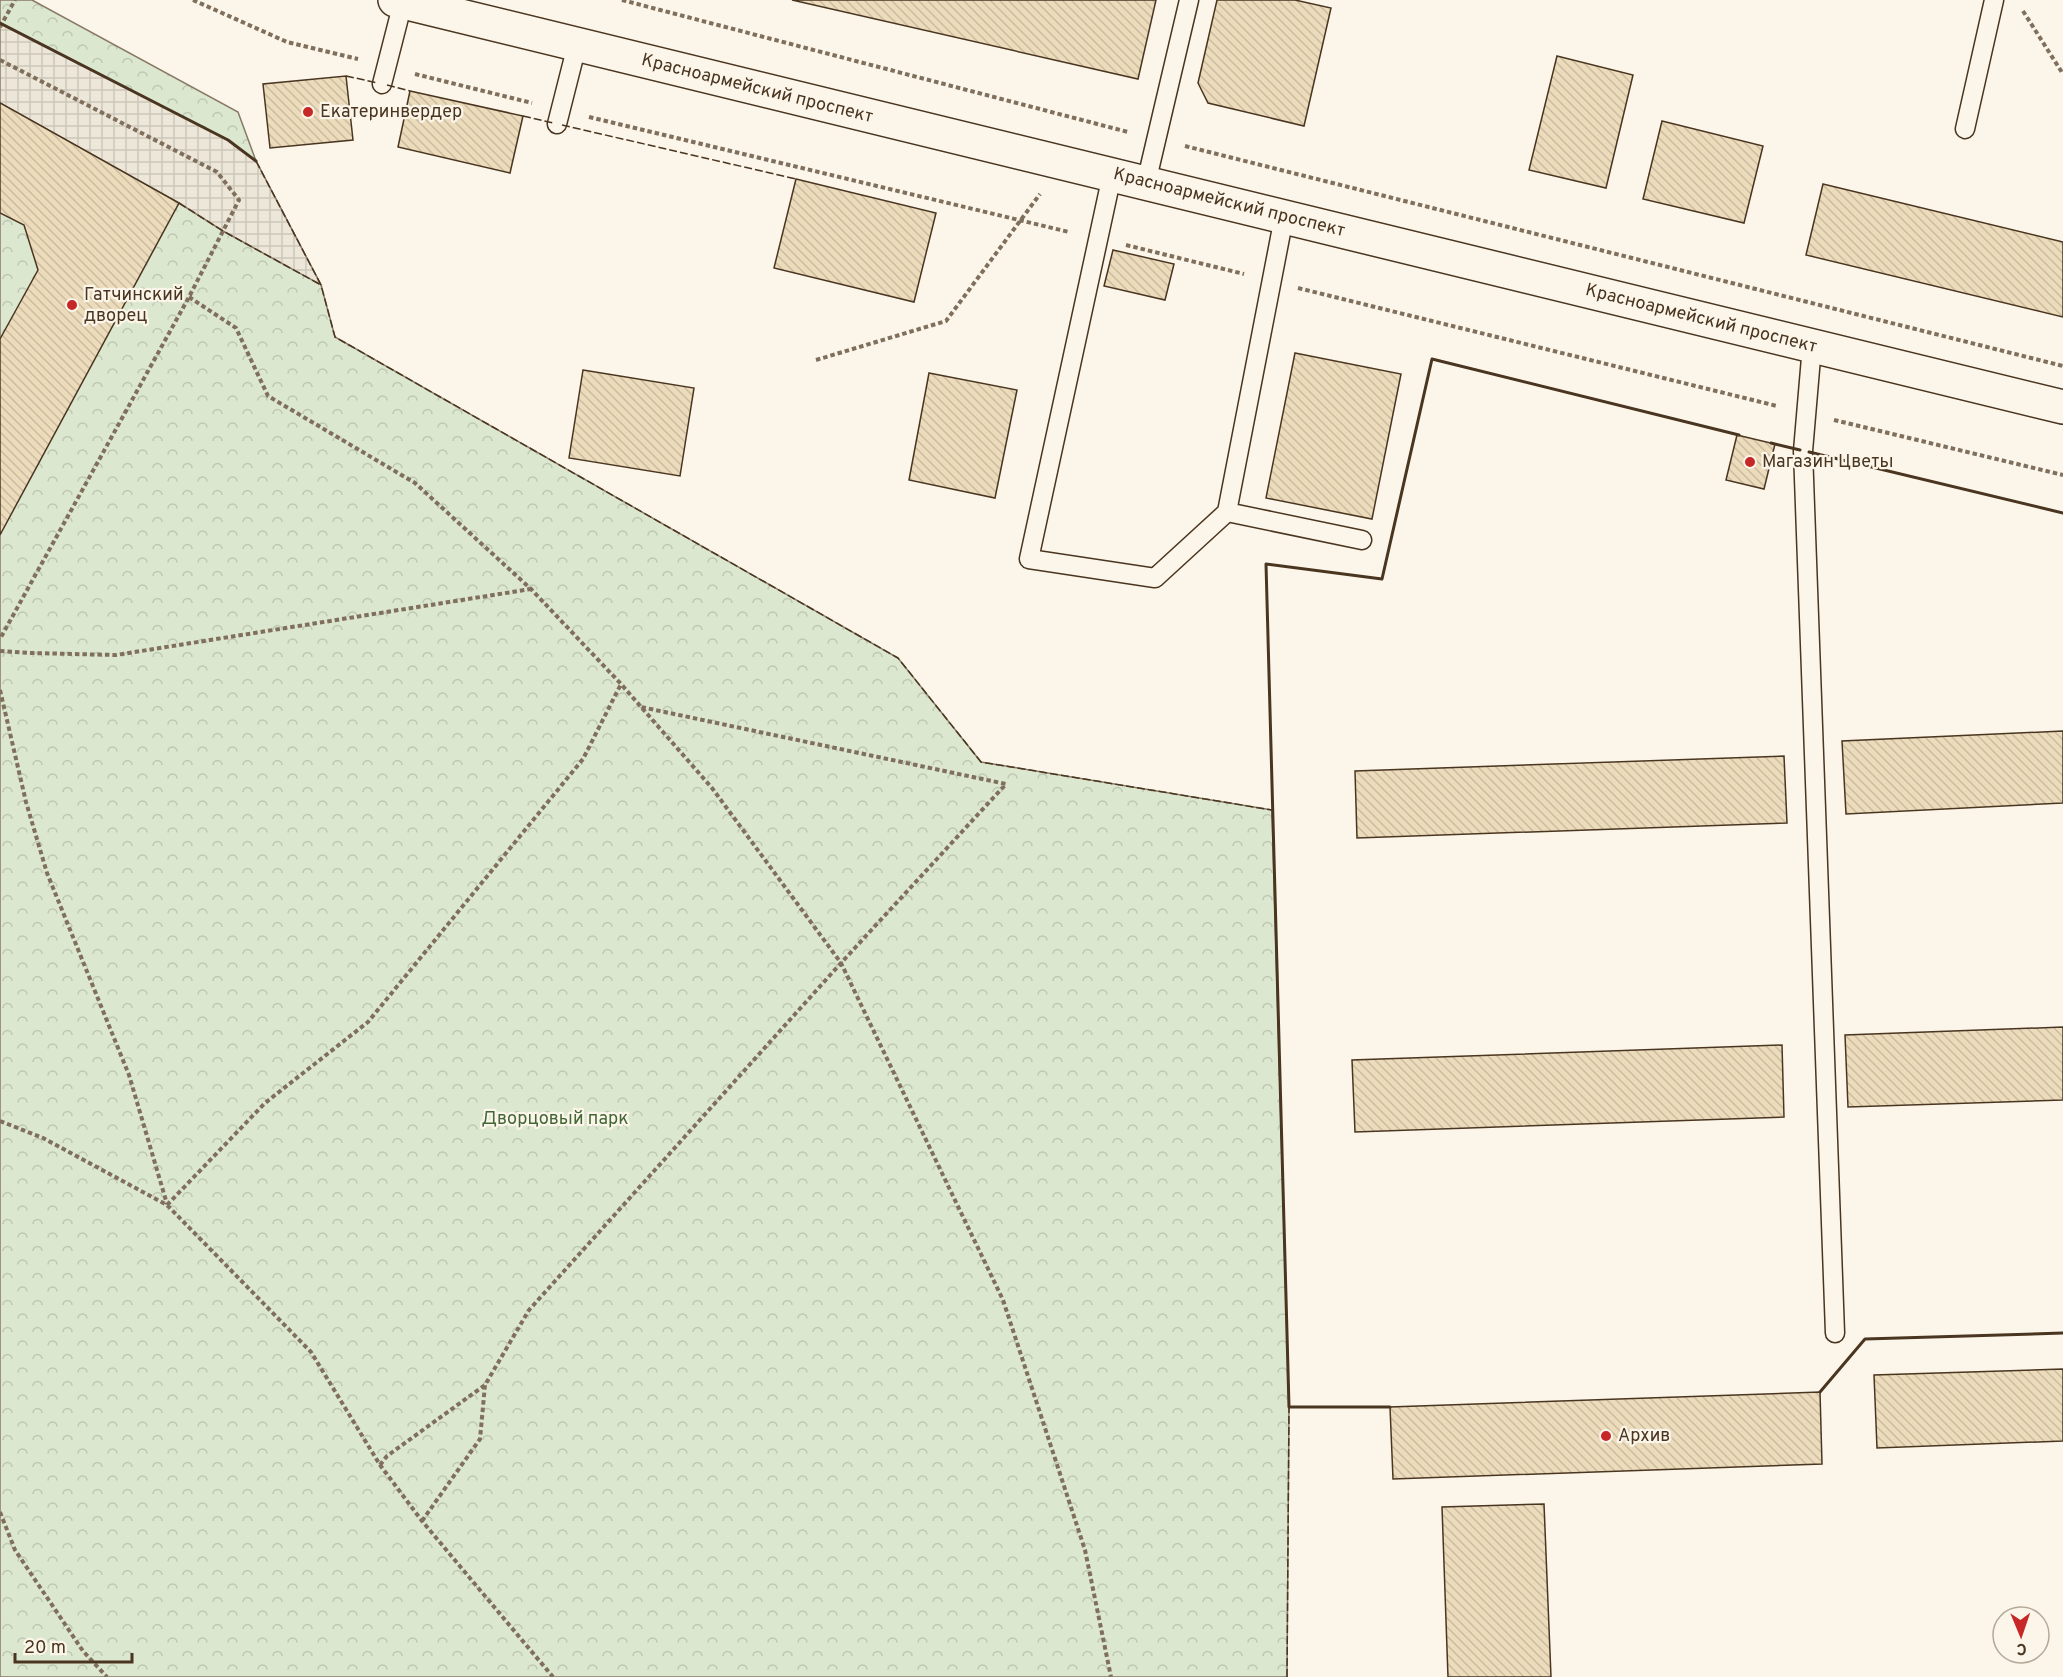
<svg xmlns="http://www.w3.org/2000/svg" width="2063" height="1677" viewBox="0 0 2063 1677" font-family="Overpass,sans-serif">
  <defs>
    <pattern id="park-crowns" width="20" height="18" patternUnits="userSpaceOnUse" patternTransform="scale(1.5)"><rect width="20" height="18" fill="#dce7d0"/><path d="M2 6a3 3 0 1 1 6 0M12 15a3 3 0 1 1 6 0" fill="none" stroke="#bec7b2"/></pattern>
    <pattern id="plaza-grid" width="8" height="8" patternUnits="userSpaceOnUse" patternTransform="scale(1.5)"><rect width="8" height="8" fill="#ede7d9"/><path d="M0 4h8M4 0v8" fill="none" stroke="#cdc7ba"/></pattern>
    <pattern id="building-back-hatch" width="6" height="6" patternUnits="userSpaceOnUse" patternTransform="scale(1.5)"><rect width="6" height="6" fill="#ecdcbc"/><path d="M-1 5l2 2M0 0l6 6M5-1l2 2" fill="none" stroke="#ccbda1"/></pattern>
  </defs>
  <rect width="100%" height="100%" fill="#fbf6e9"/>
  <path fill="url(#park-crowns)" stroke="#887966" stroke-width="1.5" d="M0 0H32L238 112 256 161 321 285 335 337 898 658 981 762 1272 810 1289 1407 1287 1677H0Z"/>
  <path fill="url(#plaza-grid)" stroke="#887966" stroke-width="1.5" d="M0 23 228 140 256 161 321 285 223 231 179 203 0 103Z"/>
  <path fill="url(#building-back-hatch)" stroke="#4a3520" stroke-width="1.5" d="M792 0H1156L1138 79Z
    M1217 0H1295L1331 8 1304 126 1208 103 1198 83Z
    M1557 56 1633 75 1606 188 1529 170Z
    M346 76 353 140 270 148 263 84Z
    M410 91 523 116 510 173 398 147Z
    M0 103 179 203 0 535V339L38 270 24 225 0 213Z
    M1662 121 1763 146 1744 223 1643 199Z
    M796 179 936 213 914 302 774 268Z
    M1823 184 2063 242V317L1806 255Z
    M1113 250 1174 264 1165 300 1104 286Z
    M1295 353 1401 374 1372 519 1266 498Z
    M583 370 694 388 680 476 569 458Z
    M929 373 1017 390 995 498 909 480Z
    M1737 435 1775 444 1764 489 1726 480Z
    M2063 731V803L1846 814 1842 741Z
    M1784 756 1787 823 1357 838 1355 771Z
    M2063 1027V1100L1848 1107 1845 1035Z
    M1782 1045 1784 1117 1355 1132 1352 1060Z
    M2063 1369V1441L1877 1448 1874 1375Z
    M1820 1392 1822 1464 1393 1479 1390 1407Z
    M1544 1504 1551 1677H1448L1442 1507Z"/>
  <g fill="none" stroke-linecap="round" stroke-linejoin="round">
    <g stroke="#4a3520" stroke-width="21">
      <path id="service" d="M382 84 403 2
        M557 124 577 45
        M1965 129 1994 0
        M1112 175 1029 559 1155 578 1227 512
        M1146 183 1189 0
        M1284 217 1227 512 1362 540
        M1812 346 1803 451 1835 1333"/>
    </g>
    <g stroke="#4a3520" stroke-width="36">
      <path id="secondary" d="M395 0 2063 407"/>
    </g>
    <path stroke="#7f6f5c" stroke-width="4" stroke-dasharray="4.5 3" stroke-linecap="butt" d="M193 0 287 42 358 59
      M622 0 1128 132
      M2023 11 2063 74
      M0 27 15 0
      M0 60 217 172 239 200 189 297 0 639
      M415 74 532 103
      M589 117 1069 232
      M1185 146 2063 366
      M1126 245 1244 274
      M1298 288 1777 406
      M189 297 236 328 268 396 415 483 531 589 621 684 712 788 841 963 1003 1300 1085 1550 1111 1677
      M816 360 946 321 1040 194
      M1834 420 2063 475
      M0 651 31 653 116 655 531 589
      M0 690 26 802 47 873 129 1075 167 1204
      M0 1121 43 1138 167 1205 311 1352 380 1465 422 1521 553 1677
      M167 1205 265 1103 368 1022 583 759 621 684
      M380 1465 387 1456 485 1385 529 1310 841 963 1006 784 641 707
      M0 1512 15 1550 83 1651 107 1677
      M422 1521 480 1439 485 1385"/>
    <use href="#service" stroke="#fbf6e9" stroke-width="18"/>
    <use href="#secondary" stroke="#fbf6e9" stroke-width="33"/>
    <path stroke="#4a3520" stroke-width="1.5" stroke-dasharray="8 3" stroke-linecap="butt" d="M346 76 378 83
      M387 85 410 91
      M523 116 553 123
      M562 125 796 179
      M256 161 321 285 335 337 898 658 981 762 1272 810
      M179 203 223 231 321 285
      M1287 1677 1289 1407"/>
    <path stroke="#4a3520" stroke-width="3" d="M0 23 228 140 256 161
      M1771 443 1800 450
      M1809 452 2063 513
      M1820 1392 1865 1339 2063 1333
      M1390 1407H1289L1266 564 1382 579 1432 359 1739 435"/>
  </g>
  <g fill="#c62828" stroke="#fbf6e9" stroke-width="2">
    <circle cx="308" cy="112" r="6"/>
    <circle cx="72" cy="305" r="6"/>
    <circle cx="1750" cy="462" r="6"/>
    <circle cx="1606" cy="1436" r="6"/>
  </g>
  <g text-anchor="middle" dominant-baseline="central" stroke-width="4.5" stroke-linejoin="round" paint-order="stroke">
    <g font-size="18" fill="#4a3520" stroke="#fbf6e9">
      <text transform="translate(757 89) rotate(14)">Красноармейский проспект</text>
      <text transform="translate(1229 203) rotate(14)">Красноармейский проспект</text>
      <text transform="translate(1701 319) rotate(14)">Красноармейский проспект</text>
    </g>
    <g font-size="18" fill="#4a3520" stroke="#fbf6e9" text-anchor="start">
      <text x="320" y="112">Екатеринвердер</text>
      <text x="84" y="295">Гатчинский<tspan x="84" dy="21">дворец</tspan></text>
      <text x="1762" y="462">Магазин Цветы</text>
      <text x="1618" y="1436">Архив</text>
    </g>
    <g font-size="18" fill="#436837" stroke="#fbf6e9">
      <text x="555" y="1119">Дворцовый парк</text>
    </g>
  </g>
  <g transform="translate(2021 1635) rotate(178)"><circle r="28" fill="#fbf6e9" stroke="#b4a999" stroke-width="1.5"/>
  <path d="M0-4.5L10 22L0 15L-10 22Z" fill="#c62828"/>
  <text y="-9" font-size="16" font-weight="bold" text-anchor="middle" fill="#4a3520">С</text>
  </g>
  <path d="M15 1653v9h117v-9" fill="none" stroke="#4a3520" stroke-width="3"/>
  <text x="24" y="1653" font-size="18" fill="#4a3520" stroke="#fbf6e9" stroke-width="4.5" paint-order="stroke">20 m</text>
</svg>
